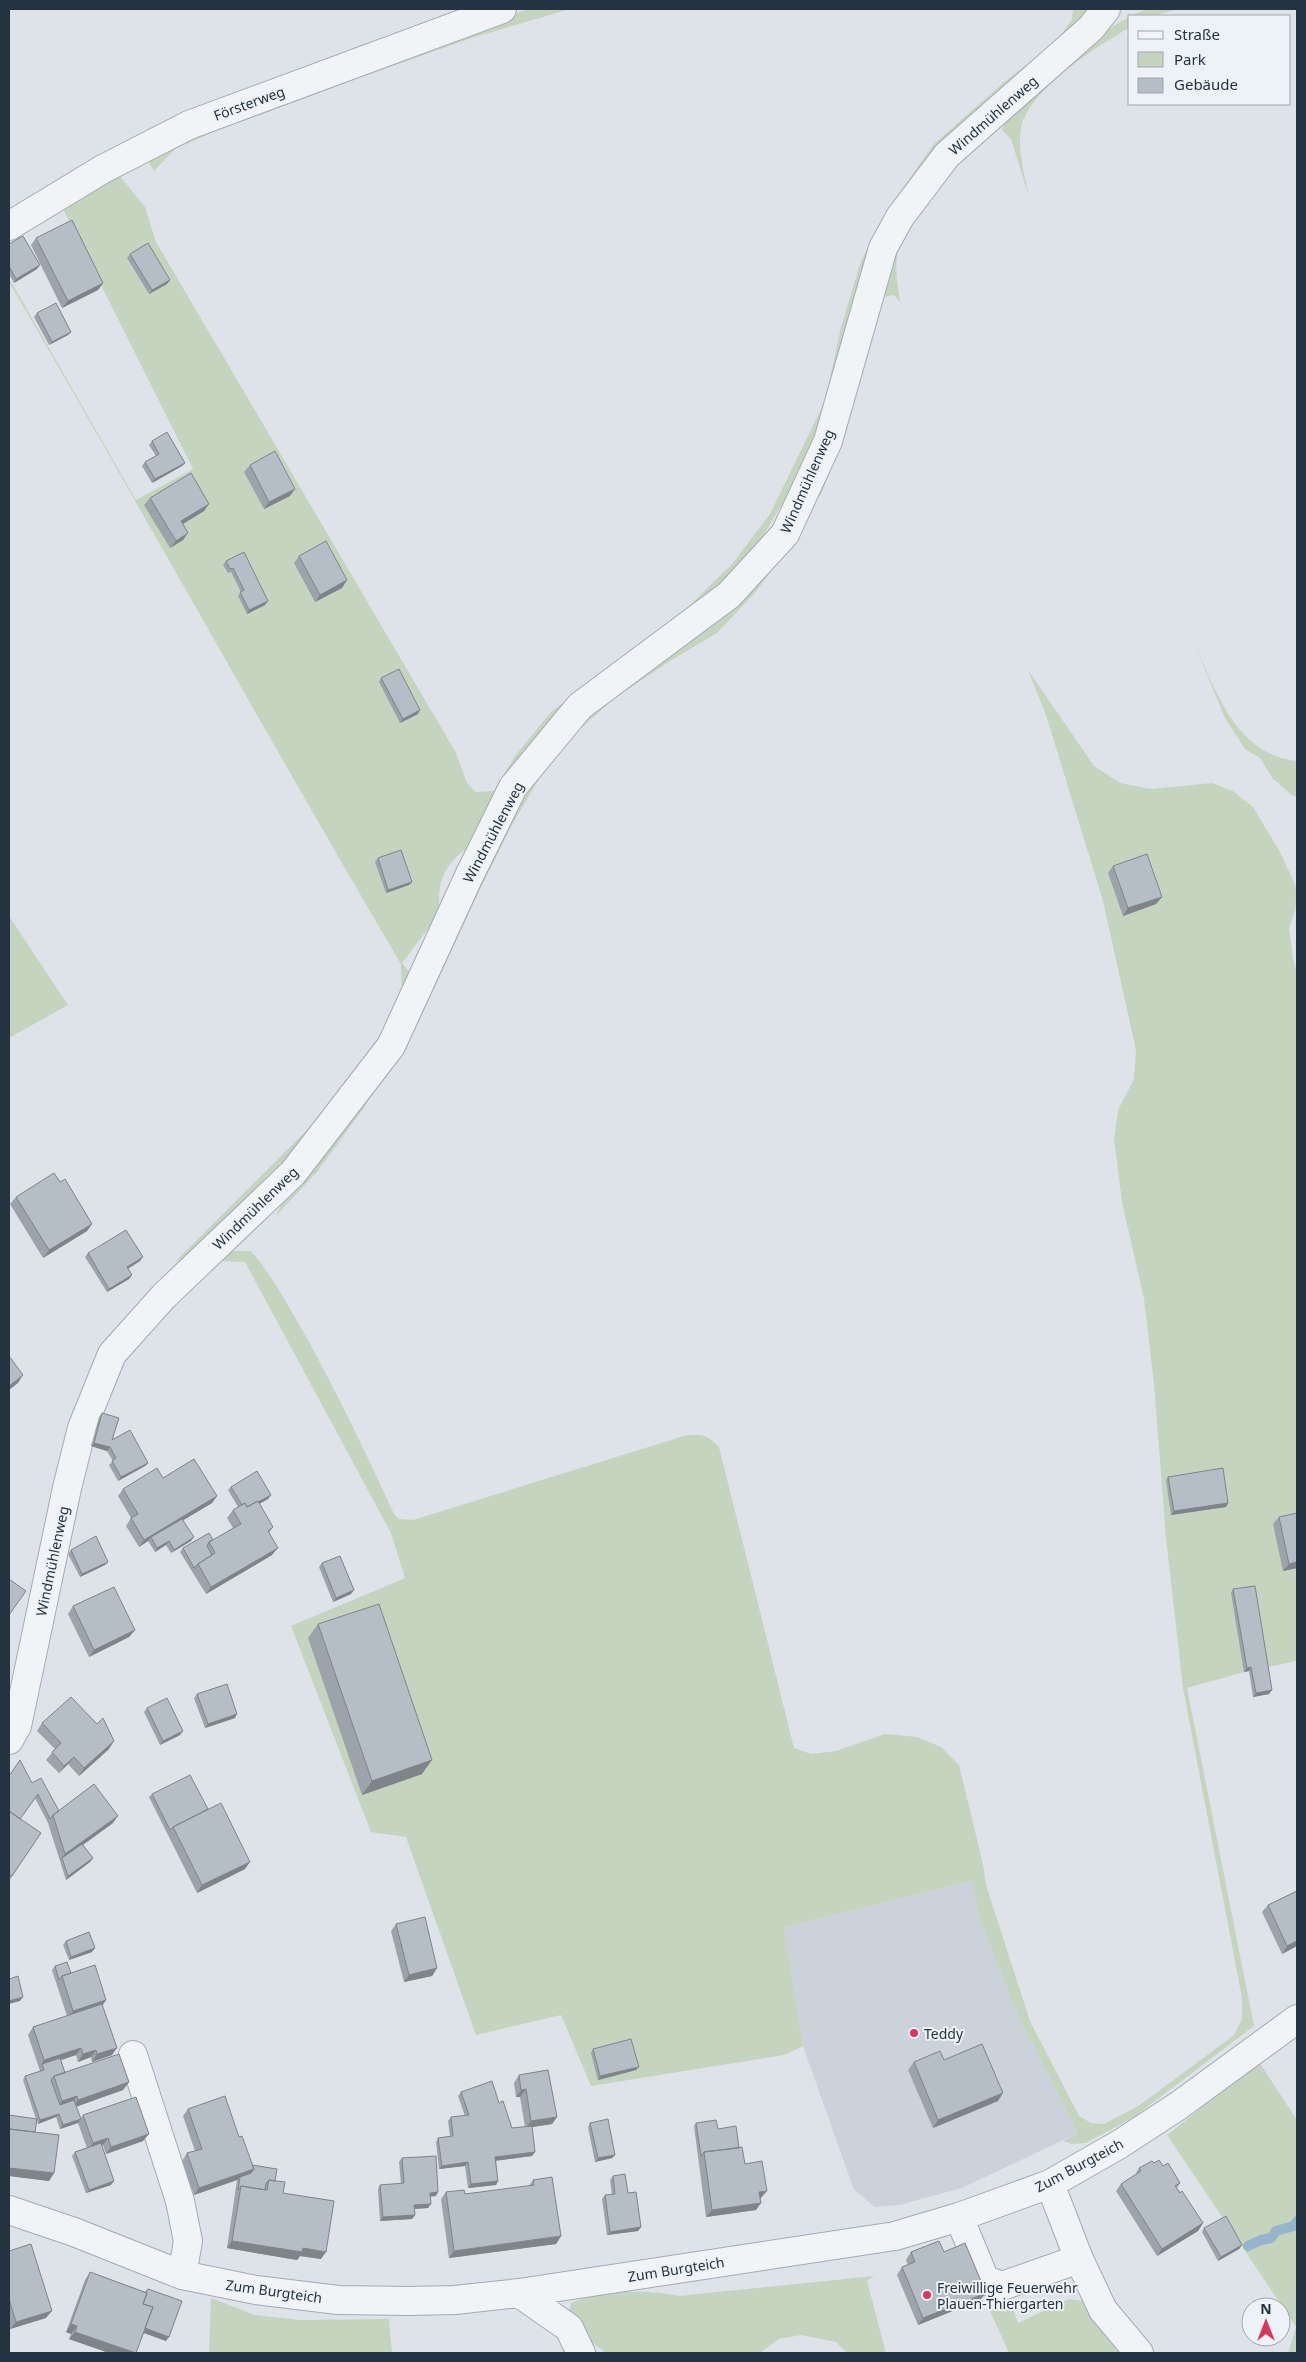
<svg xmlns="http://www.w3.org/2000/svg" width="1306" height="2362" viewBox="0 0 1306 2362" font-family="'Noto Sans',sans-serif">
  <rect width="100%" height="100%" fill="#dee3e9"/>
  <path fill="#ccd2db" d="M971 1881 982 1925 1020 2020 1078 2133 962 2188 899 2205 875 2207 854 2190 803 2046 784 1927Z"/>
  <path fill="#c5d4be" d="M528 9H570L475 37 252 115 175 149 154 171 145 157 258 104Z
    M1073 9H1091L1015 82 954 130 919 177 818 435 790 491 755 549 719 591 602 678 477 841C448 859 435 879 440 913L402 963 410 973 412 982 347 1096 206 1244 174 1263 336 1101 377 1041 402 993 401 964C268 738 141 508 9 282V278L136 500 193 469 62 207 119 175 145 207 156 242 455 751 467 783 476 792 494 791 515 756 551 712 688 607 732 564 770 514 825 401 841 327 861 261 894 200 934 144 1003 83 1057 41 1072 19Z
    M1147 9H1179L1151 16H1130V27C1097 47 1028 89 1021 129 1017 150 1025 176 1029 197L1011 139 1002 130 1006 119 1017 104C1057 71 1098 28 1147 9Z
    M989 130V134C963 145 905 224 898 252 894 268 898 287 900 302L894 295 884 297 880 304 840 446 822 492 787 549 755 593 717 633 670 661 615 698 574 734 543 772 512 825 474 902 416 1028 363 1109 317 1172 276 1216C288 1187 308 1172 327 1148 352 1117 375 1083 396 1050 424 1004 443 954 465 905 495 839 530 774 581 720 617 681 668 659 709 624 754 586 791 535 818 482 852 415 860 337 887 267 908 213 946 167 989 130Z
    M1194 643C1216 691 1236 755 1297 761V796H1293L1273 779 1260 758 1245 749 1225 718Z
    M1028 670 1094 766 1120 783 1151 789 1212 783 1233 791 1253 807 1280 852 1297 889 1295 911 1289 928 1293 959 1297 972V1661L1244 1672 1187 1688 1254 2026 1134 2117 1086 2143 1072 2144 1063 2141 1078 2133 1020 2020 982 1925 971 1881 784 1927 803 2046 784 2055 591 2086 561 2015 476 2035 406 1837 371 1832 291 1626 405 1578 391 1533 245 1262 215 1261 230 1251H251C274 1278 290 1309 308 1340 339 1397 367 1455 394 1514L399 1519 413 1520 684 1436C701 1433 707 1435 719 1447L794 1748 811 1754 836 1751 885 1734 917 1737 941 1747 959 1765 983 1864 986 1885 1030 2021 1079 2116 1091 2123 1104 2124 1140 2105 1234 2035 1242 2019V1998L1183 1688 1166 1538 1154 1384 1144 1299 1122 1202 1114 1139 1118 1110 1134 1079 1136 1050 1103 901 1046 715Z
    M9 916 68 1005 9 1038Z
    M1259 2062 1297 2120V2353H1288L1296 2327 1167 2135Z
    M874 2276 867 2281 886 2353H847L836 2342 801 2335 779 2339 760 2353H606L574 2328 568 2317 571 2303C600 2290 648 2289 679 2296Z
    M211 2298 255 2315 300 2320 389 2319 392 2353H209Z
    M1069 2299 1082 2301 1114 2334 1130 2353H1009L989 2309 1010 2302 1018 2323Z"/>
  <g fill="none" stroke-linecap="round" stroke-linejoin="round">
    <path stroke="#95b5cd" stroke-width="10" d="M1248 2246 1261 2240 1271 2238 1276 2231 1294 2226 1297 2221"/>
    <g stroke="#a3aab3" stroke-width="30">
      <path id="minor" d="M9 226 103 169 189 125 502 9
        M9 1740 17 1726 67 1488 82 1428 112 1354 164 1296 293 1173 391 1046 469 876 513 787 580 706 729 595 785 534 828 441 883 248 900 217 947 155 1091 28 1106 9
        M133 2055 180 2201 188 2241 182 2275
        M9 2210 74 2232 182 2275 256 2290 338 2300 409 2301 455 2300 519 2293 895 2236 959 2217 1050 2184 1120 2144 1178 2106 1297 2019
        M959 2217 985 2280 1002 2286 1079 2259 1050 2184
        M1079 2259 1103 2310 1139 2353
        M519 2293 569 2328 581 2353"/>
    </g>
    <use href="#minor" stroke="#f1f4f7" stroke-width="28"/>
  </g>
  <path fill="#9ca3aa" d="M36 238 103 283 98 290 62 308 31 245Z
    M9 244 37 269 14 283 9 274Z
    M130 254 170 280 167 284 149 294 127 258Z
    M37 313 68 335 49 345 34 317Z
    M152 441 185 463 182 466 152 483 142 466 145 462 156 456 149 445Z
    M250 465 290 496 264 509 244 472Z
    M150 498 204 511 183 524V540L170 548 144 505Z
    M244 552 265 605 247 614 238 596 241 592 231 572 228 573 223 565 226 561Z
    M299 556 347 580 342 588 315 602 294 563Z
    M381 678 418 714 400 723 379 682Z
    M378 858 412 882 409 885 386 893 375 862Z
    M1113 866 1162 897 1156 904 1123 916 1108 873Z
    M60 1182 92 1224 87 1231 43 1258 10 1204 16 1197Z
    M88 1253 140 1261 128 1269 132 1275 129 1279 107 1292 85 1257Z
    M102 1413 112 1440 148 1463 145 1466 118 1481 109 1465 113 1461 107 1451 91 1446 99 1417Z
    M1168 1477 1228 1503 1226 1507 1171 1515 1166 1480Z
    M163 1478 217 1496 212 1503 183 1520 191 1541 171 1553 166 1545 155 1552 148 1541 139 1547 126 1526 131 1518 118 1496 123 1489Z
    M231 1487 271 1495 268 1499 259 1504 273 1527 269 1533 272 1555 206 1594 180 1552 183 1548 213 1540 233 1528 227 1518 233 1510 238 1507 228 1490Z
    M1279 1517 1297 1568 1283 1571 1273 1524Z
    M71 1550 105 1565 80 1577 68 1554Z
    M322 1563 351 1594 333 1602 319 1567Z
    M1233 1589 1269 1694 1253 1697 1249 1671 1244 1672 1231 1593Z
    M73 1606 135 1630 129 1637 89 1657 68 1614Z
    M318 1624 422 1774 362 1795 308 1638Z
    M197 1694 235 1718 205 1728 194 1698Z
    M147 1708 180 1735 160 1745 144 1712Z
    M42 1723 109 1749 79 1776 68 1764 59 1773 46 1760 55 1749 37 1731Z
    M9 1776 32 1783 59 1811 113 1823 83 1845 93 1858 90 1862 66 1880 48 1823 35 1798 20 1819 41 1833 9 1881Z
    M152 1794 208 1809 245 1869 197 1893 149 1797Z
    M1297 1891V1946L1282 1954 1262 1912 1268 1905Z
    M396 1924 437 1968 432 1976 404 1982 391 1931Z
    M66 1941 92 1952 69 1960 63 1945Z
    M55 1966 71 1973 102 2005 112 2055 92 2062 91 2057 78 2062 76 2055 61 2060 65 2073 129 2082 123 2090 76 2106 78 2123 60 2129 56 2117 38 2124 37 2120 35 2132 54 2173 49 2181 9 2176V2115L36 2119 23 2080 25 2076 40 2071 28 2035 33 2027 67 2016 52 1970Z
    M593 2049 636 2070 598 2080 591 2053Z
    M914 2062 998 2101 933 2128 908 2070Z
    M519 2075 557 2117 552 2124 532 2127 535 2152 532 2156 496 2161 498 2181 496 2185 468 2188 465 2166 439 2169 436 2142 438 2138 450 2136 448 2121 451 2117 465 2116 458 2096 461 2092 499 2103 512 2128 525 2127 520 2097H516L514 2083Z
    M188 2109 239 2137 252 2165 275 2181 283 2193 321 2259 300 2256 297 2260 227 2248 237 2180 194 2195 182 2161 187 2153 195 2151 183 2116Z
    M83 2115 143 2141 106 2154 103 2145 101 2146 111 2185 86 2193 72 2156 75 2152 87 2148 78 2123Z
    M590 2123 615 2155 612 2158 595 2162 588 2127Z
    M696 2123 718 2129 739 2148 745 2164 761 2198H760L756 2210 706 2217 694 2126Z
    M402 2158 436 2196H430L428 2208 414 2209 415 2215 412 2219 380 2221 378 2189 380 2185 401 2184 399 2162Z
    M1154 2163 1163 2166 1180 2183 1177 2188 1203 2223 1198 2231 1157 2256 1116 2191 1121 2184 1135 2175 1139 2168Z
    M613 2176 628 2193 641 2227 638 2231 607 2235 602 2199 605 2195H612L610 2180Z
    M533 2180 561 2236 556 2244 449 2258 441 2199 446 2192 465 2194 529 2186Z
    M1204 2228 1242 2245 1239 2249 1218 2261 1202 2232Z
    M9 2251 46 2318 10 2329 9 2324Z
    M911 2252H944L986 2293 980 2300 918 2325 897 2275 902 2267 908 2265 906 2260Z
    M90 2272 145 2292 148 2289 166 2341 144 2333 136 2353H109L69 2339 71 2334 66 2332 85 2280Z"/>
  <path fill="#7f848b" d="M40 265 37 269 14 283 16 279Z
    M170 280 167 284 149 294 152 290Z
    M103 283 98 290 62 308 68 301Z
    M71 332 68 335 49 345 52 342Z
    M185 463 182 466 152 483 155 479Z
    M295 489 290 496 264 509 269 502Z
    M209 504 204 511 176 528 181 521Z
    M188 533 183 540 170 548 176 541Z
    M347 580 342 588 315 602 320 595Z
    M268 601 265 605 247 614 249 610Z
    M420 710 418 714 400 723 403 719Z
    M412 882 409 885 386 893 388 890Z
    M1162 897 1156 904 1123 916 1128 908Z
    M92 1224 87 1231 43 1258 49 1250Z
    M143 1257 140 1261 124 1271 127 1267Z
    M132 1275 129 1279 107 1292 109 1289Z
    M23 1375 18 1383 9 1390V1386Z
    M94 1443 110 1447 107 1451 91 1446Z
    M148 1463 145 1466 118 1481 121 1477Z
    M271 1495 268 1499 242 1514 245 1510Z
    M217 1496 212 1503 152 1539 151 1537 148 1541 139 1547 144 1540Z
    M1228 1503 1226 1507 1171 1515 1174 1511Z
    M194 1537 191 1541 171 1553 174 1550Z
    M169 1541 166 1545 155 1552 157 1548Z
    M278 1548 272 1555 206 1594 211 1587Z
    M108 1562 105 1565 80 1577 82 1574Z
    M1297 1562V1568L1283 1571 1289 1564Z
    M354 1590 351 1594 333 1602 336 1598Z
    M135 1630 129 1637 89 1657 94 1650Z
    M1251 1667 1249 1671 1244 1672 1247 1668Z
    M1272 1690 1269 1694 1253 1697 1256 1693Z
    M237 1714 235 1718 205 1728 208 1724Z
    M183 1731 180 1735 160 1745 163 1741Z
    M114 1741 109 1749 79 1776 84 1768Z
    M74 1757 68 1764 59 1773 64 1766Z
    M432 1760 422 1774 362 1795 372 1781Z
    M118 1816 113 1823 63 1859 62 1858 65 1854Z
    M93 1858 90 1862 66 1880 68 1876Z
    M250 1862 245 1869 197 1893 202 1885Z
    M1297 1941V1946L1282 1954 1287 1946Z
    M95 1948 92 1952 69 1960 71 1957Z
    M437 1968 432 1976 404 1982 409 1975Z
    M23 1997 20 2001 9 2004V2001Z
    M106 2000 101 2008 67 2018 73 2011Z
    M81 2048 76 2055 43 2066 42 2064 44 2060Z
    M117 2048 112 2055 92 2062 97 2054Z
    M96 2050 91 2057 78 2062 83 2054Z
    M639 2067 636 2070 598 2080 600 2076Z
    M129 2082 123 2090 73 2108 78 2100Z
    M526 2089 520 2097H516L521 2090Z
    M1003 2093 998 2101 933 2128 938 2120Z
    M77 2096 71 2104 57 2109 62 2101Z
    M59 2114 56 2117 38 2124 40 2120Z
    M557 2117 552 2124 526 2128 531 2121Z
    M81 2119 78 2123 60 2129 63 2125Z
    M149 2134 143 2141 106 2154 111 2147Z
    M108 2138 103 2145 88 2150 93 2143Z
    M535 2152 532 2156 492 2161 495 2157Z
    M615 2155 612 2158 595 2162 598 2158Z
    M468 2162 465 2166 439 2169 442 2166Z
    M9 2168 54 2173 49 2181 9 2176Z
    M254 2169 248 2177H240L237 2180 194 2195 199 2188Z
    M114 2181 111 2185 86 2193 89 2190Z
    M498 2181 496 2185 468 2188 471 2184Z
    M767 2191 761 2198 754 2199 759 2192Z
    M438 2192 436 2196 428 2197 430 2193Z
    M761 2203 756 2210 706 2217 712 2210Z
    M431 2204 428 2208 411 2209 414 2205Z
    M415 2215 412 2219 380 2221 383 2217Z
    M1203 2223 1198 2231 1157 2256 1162 2249Z
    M641 2227 638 2231 607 2235 610 2232Z
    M561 2236 556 2244 449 2258 454 2251Z
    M232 2241 303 2248 326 2252 321 2259 300 2256 297 2260 227 2248Z
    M1242 2245 1239 2249 1218 2261 1221 2257Z
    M986 2293 980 2300 918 2325 923 2318Z
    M52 2311 46 2318 10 2329 16 2322Z
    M71 2324 77 2326 71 2334 66 2332Z
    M144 2328 169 2337 166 2341 141 2332Z
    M75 2332 135 2353H109L69 2339Z"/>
  <path fill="#b5bdc6" stroke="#7f848b" d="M72 220 103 283 68 301 36 238Z
    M23 236 40 265 16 279 9 266V244Z
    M148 243 170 280 152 290 130 254Z
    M56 303 71 332 52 342 37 313Z
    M167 432 185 463 155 479 145 462 159 454 152 441Z
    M275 451 295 489 269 502 250 465Z
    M191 473 209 504 181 521 188 533 176 541 150 498Z
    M326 541 347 580 320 595 299 556Z
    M244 552 268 601 249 610 240 592 244 590 233 568 230 569 226 561Z
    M399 669 420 710 403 719 381 678Z
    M401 850 412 882 388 890 378 858Z
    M1147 854 1162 897 1128 908 1113 866Z
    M54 1173 60 1182 65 1179 92 1224 49 1250 16 1197Z
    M126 1230 143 1257 127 1267 132 1275 109 1289 88 1253Z
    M9 1356 23 1375 9 1386Z
    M102 1413 119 1418 112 1440 130 1430 148 1463 121 1477 112 1461 116 1458 110 1447 94 1443Z
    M194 1459 217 1496 144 1540 131 1518 138 1514 123 1489 157 1468 163 1478Z
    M1223 1468 1228 1503 1174 1511 1168 1477Z
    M257 1471 271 1495 258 1502V1501L247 1507 245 1503 242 1505 231 1487Z
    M258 1501 273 1527 268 1531 278 1548 211 1587 198 1564 215 1553 209 1542 241 1524 233 1510 245 1503 247 1507Z
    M1297 1513V1562L1289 1564 1279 1517Z
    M182 1519 194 1537 174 1550 169 1541 157 1548 151 1537Z
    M209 1533 213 1540 209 1542 207 1546 212 1555 198 1564 194 1568 183 1548Z
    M96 1536 108 1562 82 1574 71 1550Z
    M340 1556 354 1590 336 1598 322 1563Z
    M9 1579 26 1591 9 1615Z
    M1255 1586 1272 1690 1256 1693 1251 1667 1247 1668 1233 1589Z
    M114 1587 135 1630 94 1650 73 1606Z
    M379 1604 432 1760 372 1781 318 1624Z
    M227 1684 237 1714 208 1724 197 1694Z
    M71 1697 97 1724 103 1718 114 1741 84 1768 74 1757 64 1766 52 1752 61 1743 42 1723Z
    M167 1698 183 1731 163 1741 147 1708Z
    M20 1760 32 1783 41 1778 59 1811 53 1815 50 1819 38 1794 20 1819 9 1811V1776Z
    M190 1775 208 1809 173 1827 170 1830 152 1794Z
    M94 1784 118 1816 65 1854 53 1815Z
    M221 1803 250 1862 202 1885 173 1827Z
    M9 1811 41 1833 12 1876 9 1874Z
    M82 1844 93 1858 68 1876 62 1858Z
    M1297 1891V1941L1287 1946 1268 1905Z
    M425 1917 437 1968 409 1975 396 1924Z
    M89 1932 95 1948 71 1957 66 1941Z
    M67 1962 71 1973 62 1976 59 1980 55 1966Z
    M95 1965 106 2000 73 2011 62 1976Z
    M18 1976 23 1997 9 2001V1979Z
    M102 2004 117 2048 97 2054 96 2050 83 2054 81 2048 44 2060 33 2027Z
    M631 2039 639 2067 600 2076 593 2049Z
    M982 2044 1003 2093 938 2120 914 2062 940 2051 944 2060Z
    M119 2054 129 2082 78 2100 77 2096 62 2101 54 2076Z
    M60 2058 65 2073 54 2076 51 2080 60 2105 74 2100 81 2119 63 2125 59 2114 40 2120 25 2076 44 2070 42 2064Z
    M548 2070 557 2117 531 2121 526 2089 521 2090 519 2075Z
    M492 2081 499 2103 503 2101 512 2128 532 2126 535 2152 495 2157 498 2181 471 2184 468 2162 442 2166 438 2138 453 2136 451 2117 469 2115 461 2092Z
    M225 2096 239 2137 242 2136 254 2169 199 2188 187 2153 202 2149 188 2109Z
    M136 2097 149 2134 111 2147 108 2138 93 2143 83 2115Z
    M9 2115 37 2119 35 2132 9 2129Z
    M608 2119 615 2155 598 2158 590 2123Z
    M716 2120 718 2129 736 2126 739 2148 704 2152 701 2156 696 2123Z
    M9 2129 59 2135 54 2173 9 2168Z
    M101 2143 114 2181 89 2190 75 2152Z
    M742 2147 745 2164 762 2161 767 2191 759 2192 761 2203 712 2210 704 2152Z
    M436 2156 438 2192 430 2193 431 2204 414 2205 415 2215 383 2217 380 2185 404 2183 402 2158Z
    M1159 2160 1163 2166 1168 2163 1180 2183 1175 2186 1180 2193 1182 2191 1203 2223 1162 2249 1121 2184 1141 2171 1139 2168 1152 2161 1154 2163Z
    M252 2165 277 2169 275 2181 269 2180 266 2183 265 2190 241 2186 238 2190 240 2177 251 2173 254 2169Z
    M625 2174 628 2193 636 2192 641 2227 610 2232 605 2195 615 2194 613 2176Z
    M552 2177 561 2236 454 2251 446 2192 464 2190 465 2194 534 2185 533 2180Z
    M269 2180 285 2182 283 2193 334 2201 326 2252 303 2248 302 2252 232 2241 241 2186 267 2190Z
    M1226 2216 1242 2245 1221 2257 1204 2228Z
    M939 2241 944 2252 965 2243 986 2293 923 2318 902 2267 915 2262 911 2252Z
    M31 2244 52 2311 16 2322 9 2299V2251Z
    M90 2272 147 2293 143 2304 153 2307 136 2353 75 2332 77 2326 71 2324Z
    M148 2289 182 2301 169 2337 145 2328 153 2307 143 2304 147 2293 146 2292Z"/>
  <g fill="#db365c" stroke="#edf2f6" stroke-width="2">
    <circle cx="914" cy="2033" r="5"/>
    <circle cx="927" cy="2295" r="5"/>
  </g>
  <g text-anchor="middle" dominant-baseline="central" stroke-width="4" stroke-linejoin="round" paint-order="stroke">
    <g font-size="14" fill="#253241" stroke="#edf2f6">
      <text transform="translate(249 103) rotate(-20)">Försterweg</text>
      <text transform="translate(993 115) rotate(-41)">Windmühlenweg</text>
      <text transform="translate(807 481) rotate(-66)">Windmühlenweg</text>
      <text transform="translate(493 832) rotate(-62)">Windmühlenweg</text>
      <text transform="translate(255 1208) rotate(-44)">Windmühlenweg</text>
      <text transform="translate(52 1561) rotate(-78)">Windmühlenweg</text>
      <text transform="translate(1079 2165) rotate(-28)">Zum Burgteich</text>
      <text transform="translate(676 2269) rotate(-9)">Zum Burgteich</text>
      <text transform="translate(274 2291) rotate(8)">Zum Burgteich</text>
    </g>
    <g font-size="14" fill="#253241" stroke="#edf2f6" text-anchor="start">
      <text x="924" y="2033">Teddy</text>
      <text x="937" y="2287">Freiwillige Feuerwehr<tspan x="937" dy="16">Plauen-Thiergarten</tspan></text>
    </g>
  </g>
  <rect width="1306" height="2362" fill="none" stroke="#253241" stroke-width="20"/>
  <rect x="1128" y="15" width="162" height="90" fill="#edf2f6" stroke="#9da5ae"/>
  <rect x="1138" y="31" width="25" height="8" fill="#f1f4f7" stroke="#9da5ae"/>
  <text x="1174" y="40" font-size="15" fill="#253241">Straße</text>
  <rect x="1138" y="52" width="25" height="15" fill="#c5d4be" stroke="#9da5ae"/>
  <text x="1174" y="65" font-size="15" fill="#253241">Park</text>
  <rect x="1138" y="78" width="25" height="15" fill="#b5bdc6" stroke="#9da5ae"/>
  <text x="1174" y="90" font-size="15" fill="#253241">Gebäude</text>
  <g transform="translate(1266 2322)"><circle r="24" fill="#edf2f6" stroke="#9da5ae"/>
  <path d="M0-4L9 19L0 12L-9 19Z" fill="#db365c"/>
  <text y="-8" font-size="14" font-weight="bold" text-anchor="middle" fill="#253241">N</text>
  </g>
</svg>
